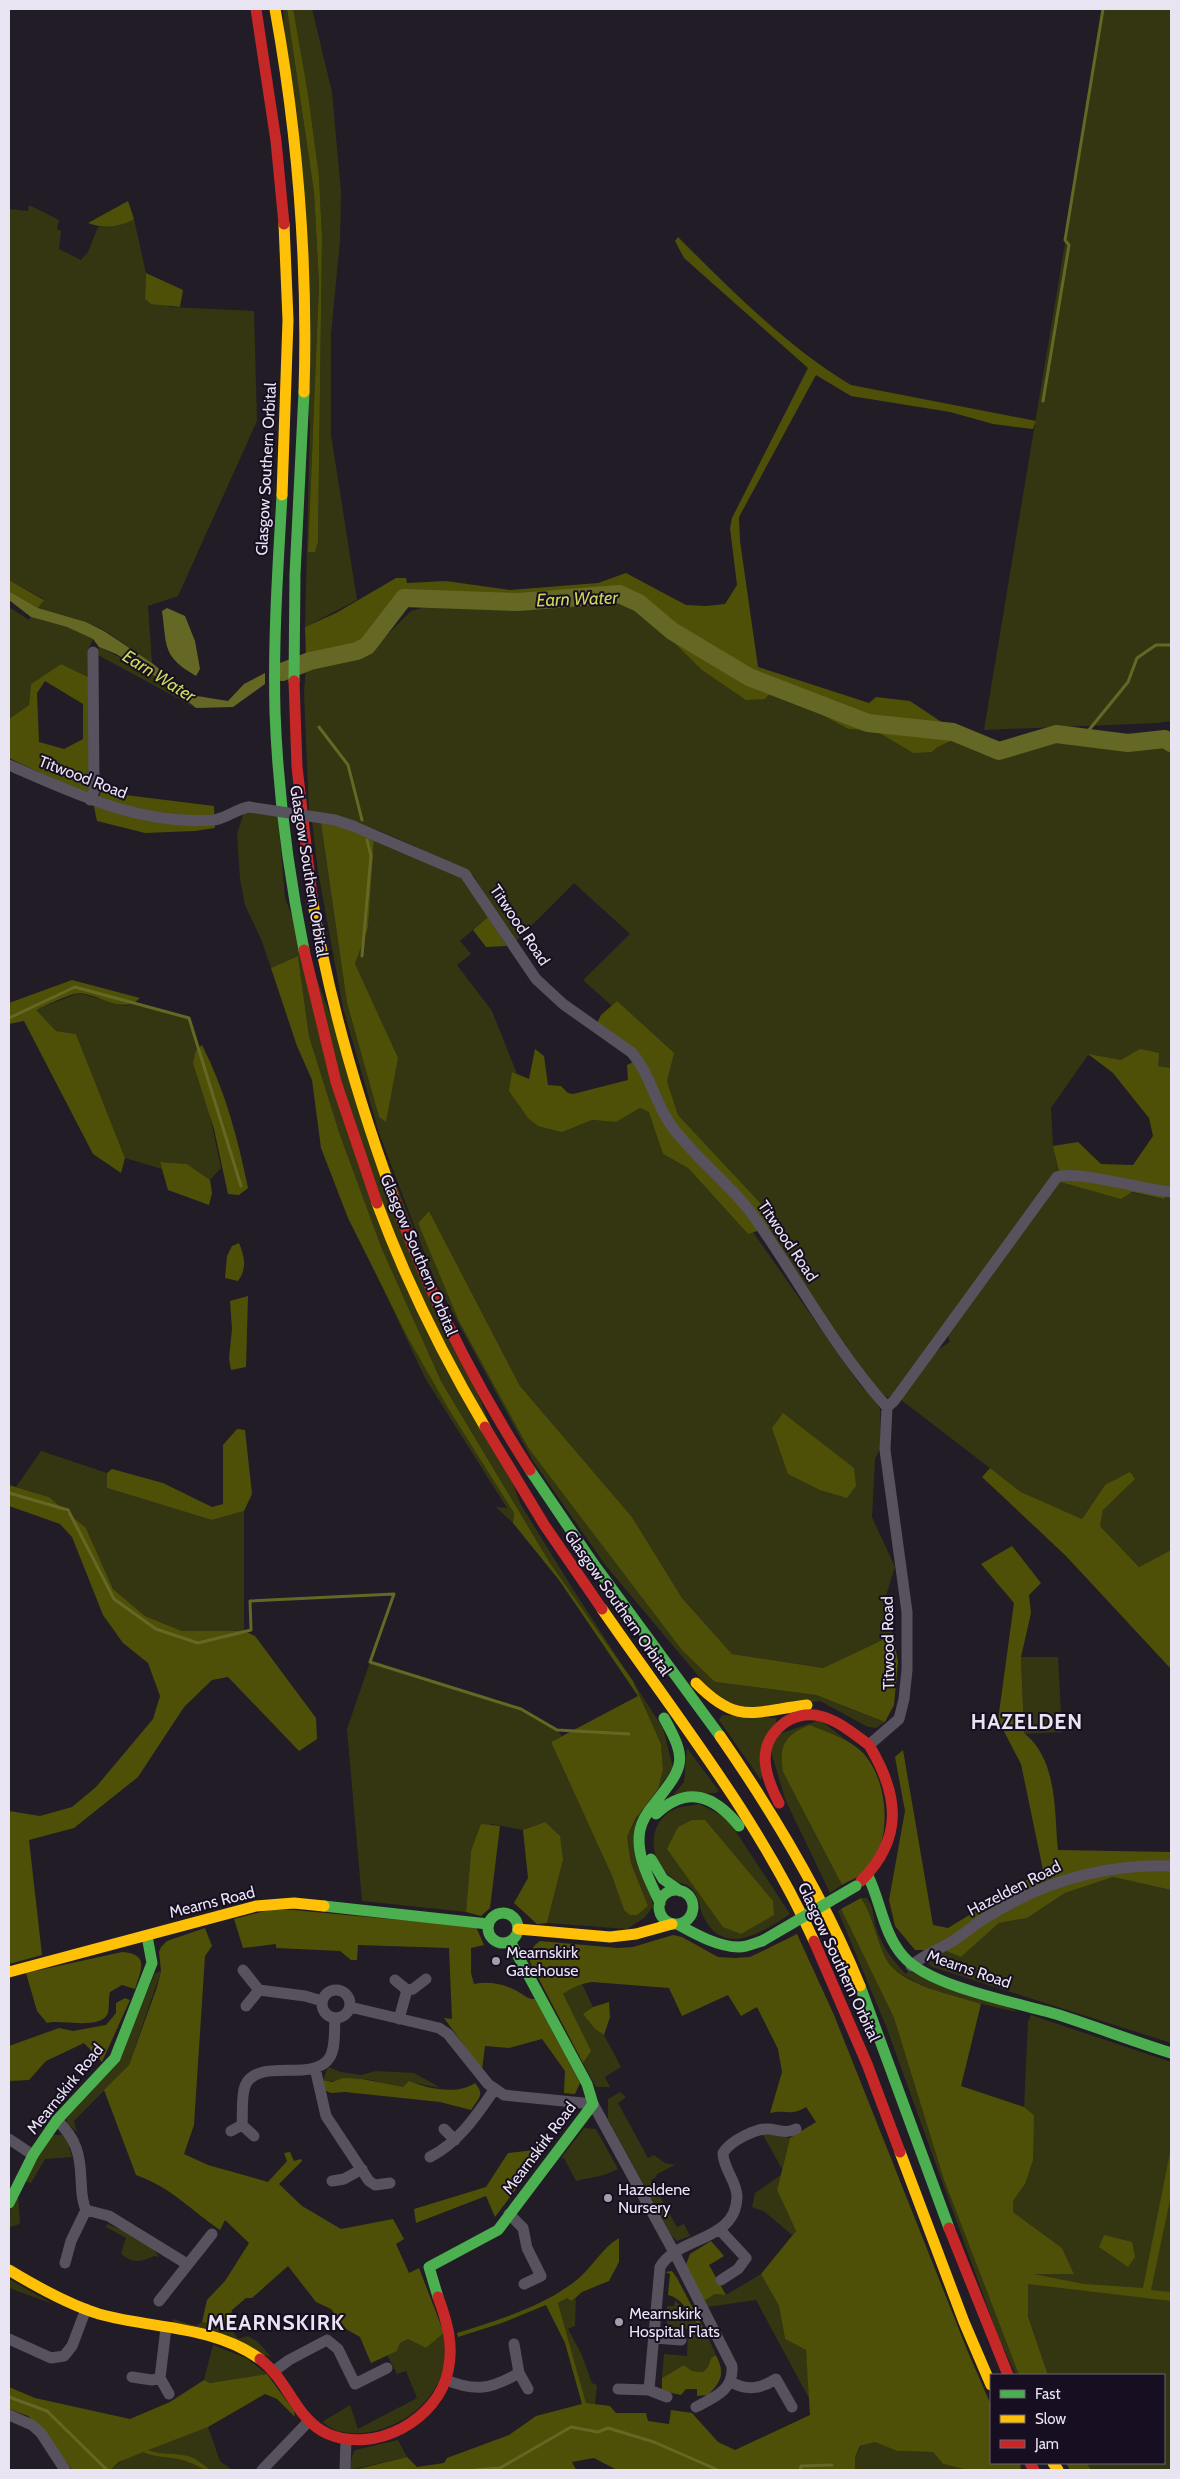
<svg xmlns="http://www.w3.org/2000/svg" width="1180" height="2479" viewBox="0 0 1180 2479" font-family="Cabin,sans-serif">
  <rect width="100%" height="100%" fill="#211c26"/>
  <path fill="#343612" d="M283 9H287L314 192 319 284 308 552 315 551 318 542 322 237 319 176 308 94 292 9H312L332 92 341 192 340 241 331 334V435L357 600 305 627 310 426Z
    M1104 9H1171V721L1157 723 984 730Z
    M29 205 59 220 57 229 61 231 59 249 81 260 88 252 98 227 134 219 146 273 145 299 171 307 254 311 257 421 178 596 148 606 152 663 104 630 86 622 38 608 44 599 9 580V209L28 211Z
    M622 600 636 605 662 631 765 699 773 691 803 701 802 704 848 729 876 731 913 753 936 748 957 738 997 755 1048 739 1069 738 1129 748 1166 746 1171 749V1068L1088 1055 1051 1108 1053 1145 1058 1171 892 1396 888 1398 867 1380 766 1228 779 1223 678 1115 667 1081 617 1001 612 1006 583 980 630 934 574 883 514 943 474 876 463 868C413 847 363 818 309 811L304 693 306 666 360 654 380 642 411 611 432 605 546 609Z
    M9 607 29 620 31 617 67 627 93 639 88 650V677L61 664 31 684 29 705 9 719Z
    M99 647 144 669 196 708 96 654Z
    M244 812 278 816 285 898 521 1505 571 1586 663 1728 673 1768 640 1815 653 1907 644 1918 627 1929 547 1923 563 1860 545 1822 523 1830 491 1824 471 1851 466 1912 362 1901 347 1729 370 1662 521 1709 557 1730 562 1736 551 1742 612 1876 624 1910 648 1906 631 1863 627 1837 663 1769 661 1744 633 1681 550 1563 441 1381 382 1249 340 1135 309 1036 298 956 271 968 261 939 245 905 240 879 237 834Z
    M312 821 321 823 347 1003 379 1117 386 1122 355 964 368 928 374 840 463 878 488 917 460 941 471 954 457 965 492 1011 517 1074 513 1072 561 1132 592 1120 616 1122 640 1108 650 1112 663 1154 688 1168 748 1234 753 1232 860 1385 875 1399 880 1409 881 1447 875 1459 872 1517 895 1567 884 1602 893 1635 823 1668 732 1654 682 1598 632 1517 520 1386 429 1211 418 1223 529 1449 625 1574 715 1682 816 1695 885 1722 876 1728 868 1727 820 1701 750 1710 716 1697 606 1566 533 1461 434 1278 379 1133 343 1008 318 871Z
    M79 993 126 1006 135 1003 189 1018 198 1047 196 1050 221 1168 210 1180 187 1164 160 1162 162 1169 125 1158 76 1034 56 1031 35 1010Z
    M1060 1178 1163 1199 1166 1194 1171 1196V1550L1139 1567 1100 1526 1103 1510 1134 1479 1105 1485 1082 1519 1021 1492 900 1399 933 1353 950 1342 947 1333Z
    M373 1267C415 1352 463 1432 514 1513L513 1523 496 1507 507 1508 425 1378Z
    M41 1451 107 1473V1488L212 1520 244 1511V1631H182L145 1616 113 1589 86 1528 49 1497 16 1487Z
    M1021 1657H1058L1062 1732 1024 1734Z
    M722 1715 777 1718 761 1780 719 1720Z
    M820 1720 864 1754 783 1772 842 1885 830 1893 785 1799 770 1748 779 1734Z
    M687 1748 719 1791 716 1793 674 1794 684 1782Z
    M699 1804 727 1818 790 1914C762 1933 723 1958 703 1916 699 1906 700 1897 691 1888 688 1884 682 1884 678 1882 672 1879 665 1871 661 1866 648 1848 652 1820 673 1810 680 1806 691 1806 699 1804Z
    M1113 1877 1171 1890V2043L932 1967 926 1961 943 1950 961 1957 999 1923 1027 1918 1065 1893Z
    M861 1898H867C874 1907 873 1918 876 1928 882 1946 892 1960 906 1974L908 1971 997 2001 1018 2012C986 2005 901 1988 885 1958 876 1940 873 1914 861 1898Z
    M841 1909 894 2018 944 2180 1019 2375H1016L998 2336 886 2026 838 1911Z
    M161 1971 129 2065 74 2121 77 2132 68 2124 66 2119 116 2065 155 1973Z
    M582 1984 593 2007 584 2014 595 2029 604 2035 621 2067 605 2077 610 2087H596L583 2063 563 1994 569 1988Z
    M1031 2015 1171 2062V2470H1091L1087 2463H1164V2375H1048L1028 2315V2273L1074 2274 1062 2248 1013 2212V2201L1025 2184 1034 2115 1024 2107 1028 2022Z
    M328 2067 341 2072 361 2075 376 2071 414 2073 441 2088 409 2082 403 2087C387 2086 378 2080 362 2079 348 2078 335 2083 323 2080Z
    M620 2092 626 2097 618 2103 648 2158 654 2155 665 2163 675 2165 657 2174 656 2177 651 2180 677 2227 684 2224 690 2236 677 2241 671 2235 608 2119V2099Z
    M584 2128 596 2129 618 2169 604 2175 576 2181 564 2158H561Z
    M762 2133 790 2138 782 2169Z
    M52 2135H66L72 2157 45 2159 31 2183 24 2181Z
    M781 2175 777 2190 796 2231 792 2235 765 2212 752 2207 755 2193Z
    M18 2193 20 2224 10 2227 9 2239V2214Z
    M107 2224C130 2235 144 2233 159 2257L154 2256C142 2262 130 2264 121 2253L126 2238 106 2227Z
    M761 2274 779 2306 785 2339 806 2350 811 2402 756 2300 707 2307 704 2301 715 2294 726 2295Z
    M9 2279 53 2304 9 2288Z
    M567 2298 572 2301 576 2299 575 2326 568 2329 581 2353 592 2383 597 2385 595 2404 586 2403 558 2303Z
    M675 2300 708 2337 716 2355 711 2358 708 2367 703 2372 692 2371 684 2365 662 2378 664 2354 687 2356 688 2329 667 2326V2306H674Z
    M173 2319 196 2326 202 2322 231 2329 238 2339 248 2336 258 2342 271 2357 172 2323Z
    M444 2333C444 2344 446 2357 443 2368 434 2411 380 2442 338 2431 333 2430 327 2425 322 2422L350 2405 358 2429 417 2398 406 2371 397 2374 387 2355 397 2351 400 2343 408 2339 426 2348Z
    M213 2345 246 2358 267 2374 210 2383 204 2380Z
    M208 2427 220 2461 232 2470H110C136 2448 175 2438 208 2427Z
    M398 2440 407 2457 350 2470 352 2456 355 2450Z
    M875 2442 897 2451 933 2452 943 2464 968 2470H855V2457L861 2446Z"/>
  <path fill="#4e5008" fill-rule="evenodd" d="M287 9H293L308 94 319 176 322 237 318 542 315 552H308L319 284 314 192Z
    M128 201 134 219C120 227 103 229 88 223Z
    M678 237C731 290 786 346 851 385L1036 421 1033 429 993 424 950 412 851 396 816 375 739 517 740 541 758 667 869 703 876 697 910 701 943 723 957 738 936 748 932 752 913 753 876 731 848 729 802 704 803 701 773 691 765 699 746 700 702 670 636 605 641 602 623 592H613L517 599 478 597 455 592 401 597 366 641 355 647 306 657 305 627 336 613 396 578H406L407 583 446 581 510 590 598 583 626 573 686 605 706 606 725 604 737 585 730 528 732 518 808 368 684 258 675 241Z
    M146 273 183 290 180 307 151 304 145 299Z
    M9 580 44 600 38 608 9 591Z
    M61 664 88 677 90 785 87 795 9 758V719L29 705 31 684ZM45 681 83 704V739L64 749 39 742 37 693Z
    M101 792 214 806 215 828 195 831 145 833 97 821 94 807Z
    M321 823 341 826 374 840 368 928 355 964 398 1058 386 1122 379 1117 347 1003Z
    M488 917 507 946 486 947 473 930Z
    M298 956 309 1036 340 1135 382 1249 441 1381 550 1563 633 1681 661 1744 663 1769 658 1789 636 1818 627 1837 631 1863 648 1906 637 1915H630L624 1910 612 1876 551 1742 638 1696 559 1580 513 1523 514 1513 448 1408 407 1336 348 1218 321 1148 312 1080 297 1046 271 968Z
    M72 980 140 998C123 1015 101 995 80 993 71 993 45 1006 36 1010L56 1031 76 1034 125 1158 121 1173 93 1154 24 1021 9 1024V1003Z
    M617 1001 674 1053 667 1081 678 1115 780 1224 748 1234 688 1168 663 1154 649 1112 640 1108 616 1122 592 1120 562 1132 538 1126 528 1118 509 1091 512 1072 529 1079 535 1049 544 1056 548 1085 561 1086 568 1093 573 1094 628 1080 627 1065 637 1060 595 1027 601 1015Z
    M202 1045C225 1090 238 1139 248 1188L239 1195 228 1194 214 1129 193 1063 196 1050Z
    M1140 1049 1159 1053 1158 1066 1171 1068V1185L1164 1199 1132 1192 1121 1199 1061 1182 1053 1146 1078 1142 1101 1164 1133 1165 1153 1136 1149 1118 1113 1073 1088 1054 1121 1060Z
    M160 1162 187 1164 210 1180 212 1193 209 1205 168 1190Z
    M429 1211 520 1386 632 1517 682 1598 732 1654 823 1668 893 1635 898 1662 894 1705 885 1722 816 1695 715 1682 682 1650 529 1449 459 1321 418 1223Z
    M239 1243C245 1257 247 1269 238 1281L225 1278 227 1256 232 1246Z
    M248 1296 246 1367 231 1370 229 1358 232 1329 230 1301Z
    M783 1413 854 1468 856 1486 847 1498 820 1490 788 1474 772 1428Z
    M237 1429 245 1430 252 1494 244 1511 212 1520 107 1488V1473L112 1469 163 1483 212 1507 223 1504V1445Z
    M990 1468 1021 1492 1082 1519 1105 1485 1130 1472 1135 1479 1103 1510 1100 1526 1139 1567 1171 1550V1669L1066 1556 982 1477Z
    M9 1485 49 1497 86 1528 113 1589 145 1616 182 1631H244L255 1636 316 1718 317 1739 299 1751 228 1677 212 1680 184 1707 138 1777 74 1828 29 1840 42 1955 9 1964V1811L40 1816 72 1807 96 1787 153 1719 160 1696 148 1663 123 1643 103 1615 72 1537 60 1524 9 1506Z
    M1012 1546 1041 1583 1029 1595 1031 1613 1021 1657 1024 1733C1058 1760 1054 1811 1058 1850L1171 1852V1890L1113 1877 1065 1893 1027 1918 999 1923 961 1957 943 1950H915L895 1926 889 1900 905 1811 895 1757 903 1750 933 1925 948 1928 1043 1870 1021 1764 998 1720 1014 1603 981 1564Z
    M810 1725C828 1733 850 1739 864 1754 888 1781 892 1836 871 1866 865 1874 851 1880 842 1885L783 1772C779 1746 784 1735 810 1725Z
    M692 1820H705L773 1901 774 1915 741 1934 723 1927 667 1849 678 1827Z
    M545 1822 560 1836 563 1860 547 1923 537 1924 514 1903 528 1878 523 1830Z
    M481 1824 500 1826 490 1908 481 1916 466 1912 471 1851Z
    M861 1898C873 1915 876 1940 886 1959 900 1985 954 1995 981 2004L961 2086 1024 2107 1034 2115 1033 2160 1025 2184 1013 2201V2212L1062 2248 1074 2274H1033L1084 2284 1143 2288 1171 2148V2195L1151 2290 1171 2292V2301L1028 2284V2316L1048 2375H1019L944 2180 894 2018 841 1909Z
    M269 1910H293L476 1927 484 1945 471 1948V1973L474 1984C489 1981 503 1984 517 1991 523 1994 528 2000 535 1999L580 2083 575 2094 564 2093 565 2071 542 2039 509 2048 485 2046 482 2070 444 2018 452 2019 449 1948 358 1945 357 1960H351L340 1951 276 1948V1944L243 1948 234 1919Z
    M205 1928 212 1946 205 1956 194 2125 184 2154 208 2165 268 2182 287 2161 284 2153 290 2152 294 2161 301 2159 302 2161 279 2184 302 2206 341 2229 393 2219 404 2239 396 2244 409 2273 419 2268 444 2333 426 2348 408 2339 400 2343 397 2351 371 2363 360 2337 346 2329 331 2309 316 2302 288 2266 252 2298H246L232 2310 228 2328 202 2322 207 2300 225 2281 249 2243 225 2220 220 2230C189 2209 174 2189 136 2175L104 2090 129 2065 157 1987 161 1971 159 1952 161 1947 167 1941Z
    M797 1934 834 2015 968 2352 991 2405V2463H1020L1021 2470H968L943 2464 933 2452 897 2451 875 2442 860 2446 855 2457V2470H617L594 2458 572 2462 576 2470H354L407 2457 417 2467 444 2463 447 2458 509 2435 536 2416 582 2404 565 2343 546 2305 502 2323 458 2337 457 2333C498 2320 546 2306 579 2278 593 2266 602 2248 619 2238V2262L609 2281 582 2292 572 2301 567 2298 558 2303 586 2403 610 2406 616 2413H646L648 2421 669 2424 671 2410 692 2413 718 2442 735 2450 810 2415 806 2350 785 2339 779 2306 761 2274 796 2231 777 2190 790 2138 816 2122 806 2107C790 2117 786 2109 770 2113L782 2072 778 2049 757 2007 741 2016 728 1995 682 2016 669 1988 592 1982C581 1984 572 1987 563 1994L591 2051 583 2063 530 1962C530 1952 532 1946 540 1941L618 1948 633 1947 673 1935 682 1937 718 1957 735 1958 750 1957Z
    M122 1952C150 1954 141 1969 135 1989L122 1985 110 1992C108 1998 110 2011 107 2015 98 2030 61 2019 47 2023L37 2011 26 1973Z
    M125 1998 130 2000 102 2062 84 2043 46 2061 29 2080 9 2081V2046L59 2028 73 2031 106 2025 116 2013V2003Z
    M609 2002 610 2017 604 2035 595 2029 583 2014 593 2007Z
    M343 2078 362 2079 403 2087 409 2081C428 2089 458 2095 475 2083 485 2095 479 2098 471 2110L440 2102 345 2092 331 2093 324 2090 323 2080 332 2082Z
    M552 2141 495 2217 486 2196 416 2223 414 2209 486 2187 508 2153 535 2150Z
    M1104 2235 1132 2242 1135 2257 1128 2267 1099 2247Z
    M711 2241 724 2256 709 2265 726 2295 715 2294 704 2301 685 2267 690 2254Z
    M672 2271 677 2278 708 2337C694 2327 687 2299 668 2295L670 2274 665 2272Z
    M716 2355C725 2373 722 2381 708 2395L697 2396V2389H686L681 2395 662 2391V2378L684 2365 692 2371 703 2372 708 2367 711 2358Z
    M267 2374 294 2411 295 2417 277 2399 265 2394 208 2427 148 2450C159 2455 171 2453 183 2455 194 2456 202 2464 210 2470 203 2470 199 2466 191 2463 176 2456 159 2459 143 2452L119 2462 110 2470H72L46 2434 28 2416 9 2409V2387L35 2398 130 2419 170 2402 204 2380 210 2383Z
    M1066 2463H1087L1091 2470H1070Z"/>
  <path fill="#646824" d="M9 591 38 608 86 622 104 631 152 663 191 695 228 701 244 684 265 673V684L233 707 196 708 163 681 116 654 99 647 93 639 67 627 31 617 9 600Z
    M167 608 185 616 195 641 200 669 196 676C162 656 167 647 162 611Z"/>
  <g fill="none" stroke-linecap="round" stroke-linejoin="round">
    <path stroke="#646824" stroke-width="3" d="M1043 401 1069 245 1065 240 1103 9
      M319 727 348 765 362 820
      M1084 736 1128 682 1137 658 1156 645H1171
      M362 956 371 856 367 840
      M9 1018 75 987 189 1018 241 1186
      M9 1493 68 1510 114 1599 156 1629 198 1643 251 1630 250 1601 394 1594 370 1662 521 1709 557 1730 629 1734
      M9 2397 47 2411 107 2470
      M475 2470 500 2468 571 2427 598 2432 608 2428 654 2442 718 2470
      M800 2470 801 2466 832 2465"/>
    <path stroke="#646824" stroke-width="18" d="M282 672 310 661 357 651 367 646 404 598 518 602 619 594 639 603 672 631 749 677 868 723 953 732 999 751 1056 734 1128 743 1165 739 1171 743"/>
    <path stroke="#57525e" stroke-width="11" d="M9 765C74 793 140 826 214 820 227 818 236 809 249 807
      M90 800 94 791 93 652
      M353 826 465 874 536 979 563 1004 631 1052C651 1074 655 1105 673 1128 698 1161 733 1186 757 1221 801 1284 835 1349 887 1407
      M869 1745 899 1719 904 1699 907 1670V1612L885 1450 887 1407 894 1401 1057 1177C1078 1170 1144 1190 1171 1192
      M911 1966C924 1955 933 1952 946 1945 961 1937 973 1925 987 1917 1044 1881 1105 1864 1171 1866
      M243 1970 259 1990 246 2006
      M395 1980 407 1990
      M259 1990 305 1996 322 2001
      M322 2004a14 14 0 1 1 28 0a14 14 0 1 1-28 0Z
      M350 2007 439 2028 448 2034 488 2084 504 2095 593 2104 675 2254 732 2366C734 2390 715 2397 696 2407
      M399 2019 407 1990 413 1989 426 1979
      M315 2068 326 2116 369 2181 375 2185 390 2183
      M57 2120C76 2139 80 2153 81 2179 82 2191 81 2199 86 2210L109 2216 187 2264
      M242 2125C243 2113 241 2097 245 2086 257 2056 314 2084 330 2057 336 2046 334 2030 335 2018
      M444 2129 455 2140
      M231 2131 242 2125 254 2136
      M9 2139 33 2155
      M430 2157C459 2142 476 2116 494 2090
      M332 2181 344 2179 362 2169
      M509 2214 523 2228 527 2248 541 2276 524 2284
      M720 2230 746 2258 738 2269 721 2280
      M65 2263 71 2241 86 2210
      M159 2301 212 2234
      M166 2328 160 2378 169 2394
      M654 2338 681 2340
      M9 2339 51 2358 64 2356 72 2346 86 2309
      M514 2344 519 2373 528 2389
      M274 2371 289 2360 327 2340 338 2349 355 2384 387 2368
      M132 2377 152 2380 160 2378
      M446 2380C476 2392 491 2389 519 2373
      M731 2382C747 2391 760 2389 776 2379L792 2407
      M618 2389 649 2390 667 2397
      M649 2390 660 2267C678 2236 736 2242 737 2197 737 2181 723 2169 723 2153 730 2141 756 2128 769 2129 780 2130 785 2134 796 2129
      M9 2415 32 2425 41 2433 65 2470
      M262 2470 309 2421
      M345 2470 346 2440"/>
    <path stroke="#4caf50" stroke-width="11" d="M282 495C278 567 273 639 275 712 278 792 288 871 304 950
      M294 681 295 574 304 392
      M530 1470 593 1563 720 1736
      M656 1814C687 1785 714 1795 739 1826
      M651 1859 663 1879 680 1891
      M868 1876C881 1902 883 1933 903 1956 929 1987 1019 2003 1059 2015 1096 2027 1133 2041 1171 2053
      M659 1907a17 17 0 1 1 34 0a17 17 0 1 1-34 0Z
      M660 1903C650 1881 635 1855 640 1830 642 1820 649 1810 655 1803 684 1766 688 1761 664 1718
      M324 1906 488 1924
      M488 1928a15 15 0 1 1 30 0a15 15 0 1 1-30 0Z
      M677 1924C695 1934 718 1947 739 1947 747 1947 755 1943 762 1941
      M860 1986 949 2228
      M9 2203 33 2155 57 2120 115 2058 152 1963 147 1936
      M438 2297 429 2267 498 2230 593 2104 587 2084 510 1941"/>
    <path stroke="#ffc107" stroke-width="11" d="M275 9C298 136 308 262 304 392
      M282 495 288 320 284 224
      M312 897C328 1000 358 1099 393 1196
      M377 1203C406 1281 443 1356 485 1427
      M602 1609C676 1716 760 1821 814 1941
      M696 1683C738 1726 754 1711 807 1705
      M720 1736C774 1814 824 1897 860 1986
      M518 1929 610 1937 636 1934 672 1924
      M9 1972 256 1906 294 1903 324 1906
      M900 2152 964 2322 991 2385
      M9 2270C37 2287 67 2304 99 2314 152 2329 213 2325 260 2359
      M1053 2463 1058 2470"/>
    <path stroke="#c62828" stroke-width="11" d="M256 9 276 141 284 224
      M294 681 297 767 312 897
      M304 950 336 1082 377 1203
      M393 1196C428 1291 475 1385 530 1470
      M485 1427 545 1526 602 1609
      M779 1803C765 1776 755 1746 783 1724 793 1716 807 1713 820 1716 838 1720 854 1734 869 1745
      M861 1881C904 1838 899 1795 869 1745
      M814 1941 867 2064 900 2152
      M949 2228 1008 2375
      M260 2359C290 2382 295 2419 328 2434 375 2454 438 2420 448 2371 454 2345 447 2321 438 2297
      M1030 2463 1034 2470"/>
    <path stroke="#57525e" stroke-width="11" d="M249 807 335 820 353 826"/>
    <path stroke="#4caf50" stroke-width="11" d="M762 1941 856 1886"/>
  </g>
  <g fill="#a39eab" stroke="#170e21" stroke-width="2">
    <circle cx="496" cy="1961" r="5"/>
    <circle cx="608" cy="2198" r="5"/>
    <circle cx="619" cy="2322" r="5"/>
  </g>
  <g text-anchor="middle" dominant-baseline="central" stroke-width="4" stroke-linejoin="round" paint-order="stroke">
    <g font-size="16" fill="#e9e4f2" stroke="#170e21">
      <text transform="translate(266 469) rotate(-87)">Glasgow Southern Orbital</text>
      <text transform="translate(83 777) rotate(21)">Titwood Road</text>
      <text transform="translate(309 871) rotate(81)">Glasgow Southern Orbital</text>
      <text transform="translate(520 925) rotate(56)">Titwood Road</text>
      <text transform="translate(788 1241) rotate(56)">Titwood Road</text>
      <text transform="translate(419 1255) rotate(67)">Glasgow Southern Orbital</text>
      <text transform="translate(618 1603) rotate(55)">Glasgow Southern Orbital</text>
      <text transform="translate(888 1643) rotate(-91)">Titwood Road</text>
      <text transform="translate(1014 1888) rotate(-27)">Hazelden Road</text>
      <text transform="translate(212 1902) rotate(-14)">Mearns Road</text>
      <text transform="translate(839 1962) rotate(65)">Glasgow Southern Orbital</text>
      <text transform="translate(969 1969) rotate(19)">Mearns Road</text>
      <text transform="translate(65 2089) rotate(-51)">Mearnskirk Road</text>
      <text transform="translate(539 2148) rotate(-53)">Mearnskirk Road</text>
    </g>
    <g font-size="16" fill="#e9e4f2" stroke="#170e21" text-anchor="start">
      <text x="506" y="1952">Mearnskirk<tspan x="506" dy="18">Gatehouse</tspan></text>
      <text x="618" y="2189">Hazeldene<tspan x="618" dy="18">Nursery</tspan></text>
      <text x="629" y="2313">Mearnskirk<tspan x="629" dy="18">Hospital Flats</tspan></text>
    </g>
    <g font-size="18" font-style="italic" fill="#d0d957" stroke="#170e21">
      <text transform="translate(577 599) rotate(-2)">Earn Water</text>
      <text transform="translate(159 676) rotate(32)">Earn Water</text>
    </g>
    <g font-size="21" font-weight="bold" letter-spacing="1" fill="#e9e4f2" stroke="#170e21">
      <text x="1027" y="1721">HAZELDEN</text>
      <text x="276" y="2322">MEARNSKIRK</text>
    </g>
  </g>
  <rect width="1180" height="2479" fill="none" stroke="#e9e4f2" stroke-width="20"/>
  <rect x="990" y="2374" width="175" height="90" fill="#170e21" stroke="#6b6475"/>
  <rect x="1000" y="2390" width="25" height="8" fill="#4caf50" stroke="#6b6475"/>
  <text x="1035" y="2399" font-size="15" fill="#e9e4f2">Fast</text>
  <rect x="1000" y="2415" width="25" height="8" fill="#ffc107" stroke="#6b6475"/>
  <text x="1035" y="2424" font-size="15" fill="#e9e4f2">Slow</text>
  <rect x="1000" y="2440" width="25" height="8" fill="#c62828" stroke="#6b6475"/>
  <text x="1035" y="2449" font-size="15" fill="#e9e4f2">Jam</text>
</svg>
